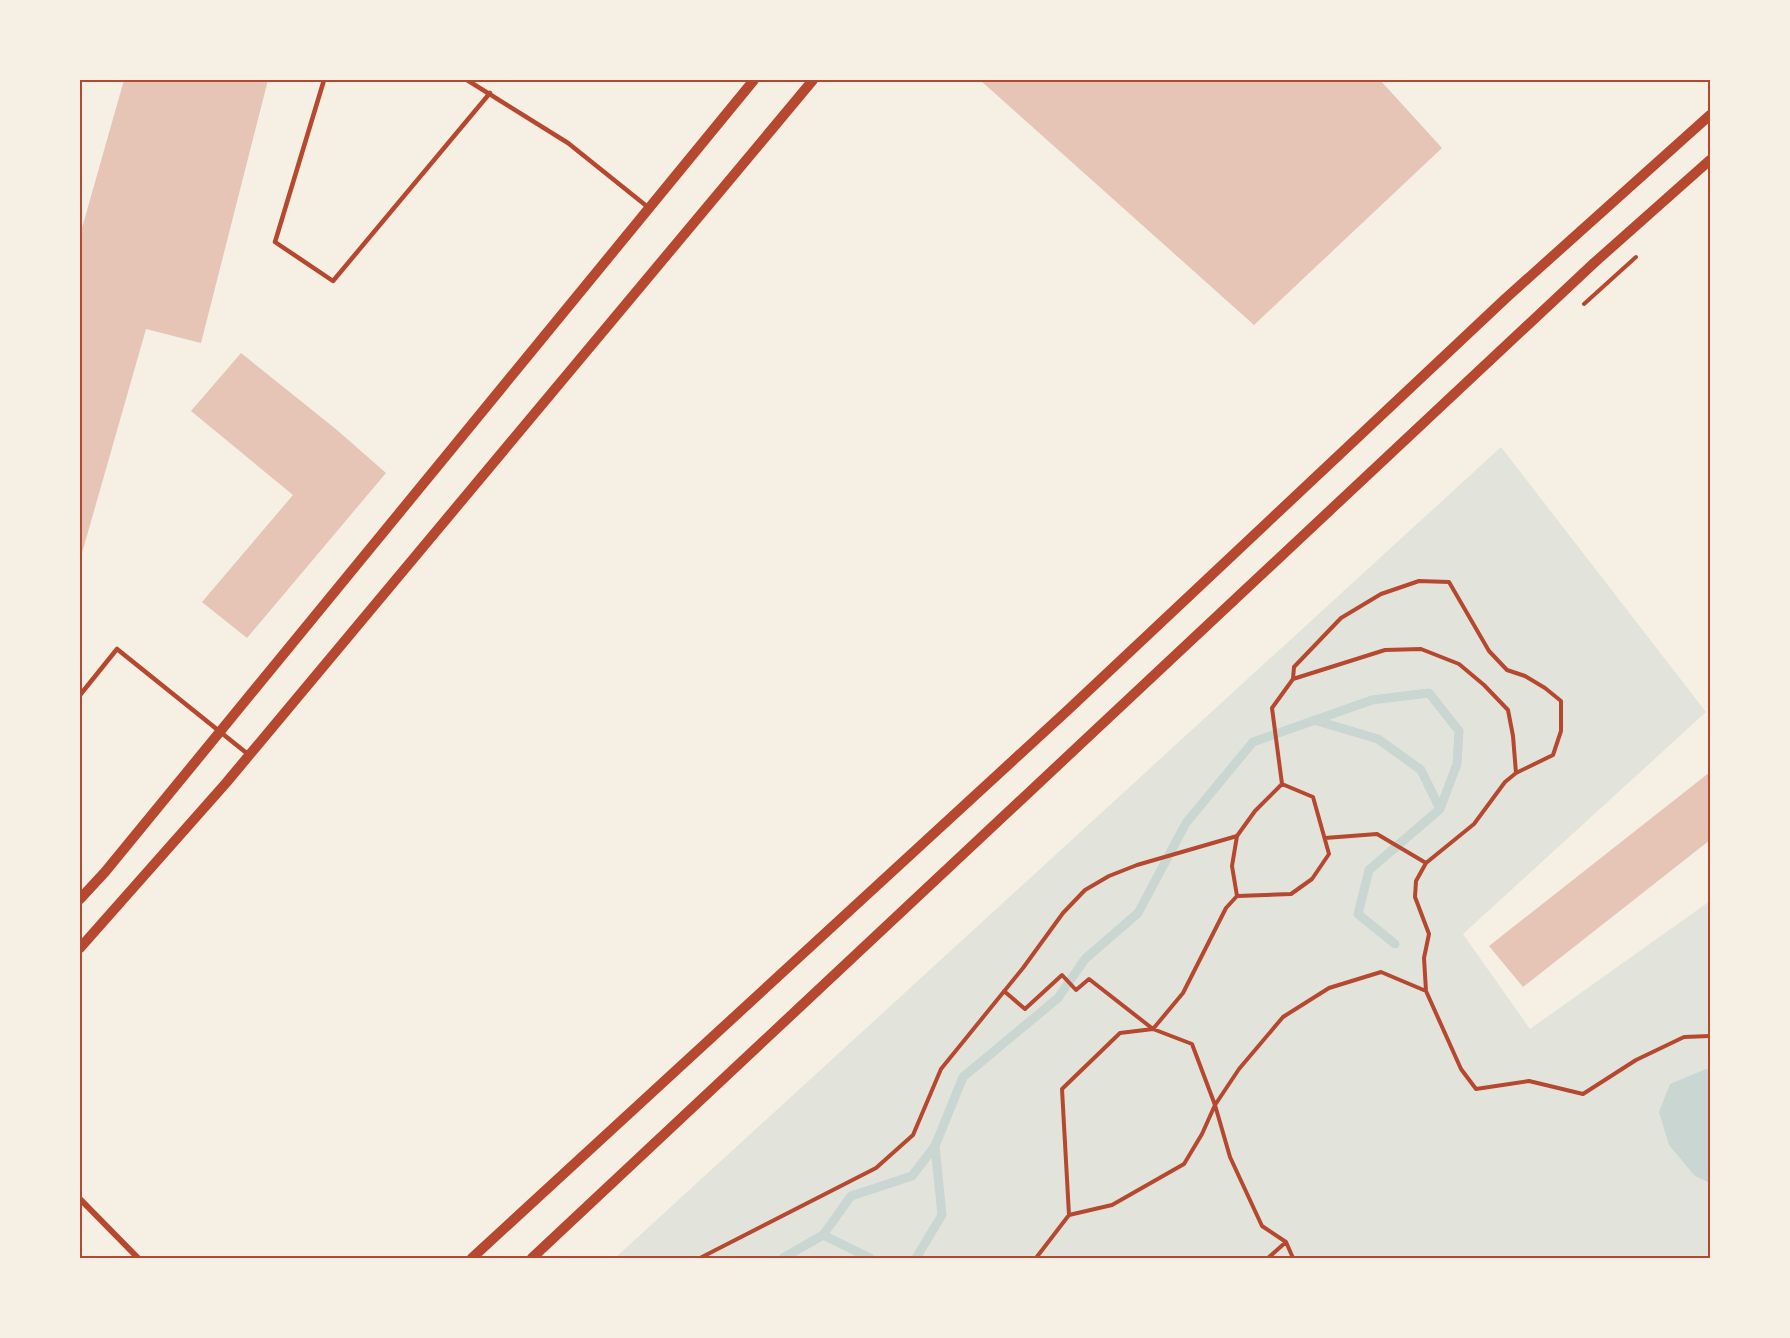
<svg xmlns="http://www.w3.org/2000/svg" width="1790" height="1338" viewBox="0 0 1790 1338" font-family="Manrope,sans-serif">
  <rect width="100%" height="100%" fill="#f6efe4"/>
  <path fill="#e2e4dc" d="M1501 447 1706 712 1463 934 1530 1029 1710 901V1258H615Z"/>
  <path fill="#c9d6d2" d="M1706 1069H1710V1183L1695 1176 1669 1145 1659 1112 1670 1084Z"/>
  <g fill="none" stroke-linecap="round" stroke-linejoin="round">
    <path stroke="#c9d6d2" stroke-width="9" d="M1314 720 1378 739 1421 770 1440 809
      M823 1235 870 1258
      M783 1258 823 1235 851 1196 912 1176 935 1146
      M916 1258 942 1215 935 1146 963 1077 1058 998 1085 959 1138 913 1186 823 1253 742 1372 700 1429 693 1459 731 1457 764 1440 809 1369 870 1358 914 1395 944"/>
  </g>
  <path fill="#e6c5b7" d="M124 80H268L201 343 146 329 80 560V235Z
    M980 80H1380L1442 148 1254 325Z
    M241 353 337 430 386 473 247 638 202 602 293 495 191 411Z
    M1710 772V840L1523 987 1489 946Z"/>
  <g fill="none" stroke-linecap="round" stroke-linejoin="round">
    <path stroke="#b5482f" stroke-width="4" d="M1584 304 1636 257
      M1293 679 1385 650 1421 649 1459 664 1484 685 1508 710 1513 736 1516 773
      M1325 838 1377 834 1426 863
      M1237 896 1232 866 1237 836
      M1004 991 1025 1009 1062 975 1076 990 1089 979 1153 1029 1192 1044 1215 1105 1230 1157 1262 1226 1286 1242 1293 1258
      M1069 1215 1062 1089 1120 1033 1153 1029 1183 993 1226 908 1237 896 1291 894 1312 879 1329 854 1313 797 1282 784
      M700 1258 876 1168 913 1135 941 1069 1023 968 1063 913 1085 890 1109 876 1137 865 1237 836 1255 811 1282 784 1272 708 1293 679 1294 667 1341 618 1381 594 1419 581 1449 582 1489 651 1507 670 1525 676 1545 688 1561 701V731L1553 755 1516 773 1505 782 1474 824 1426 863 1416 881 1415 897 1429 934 1424 958 1426 991 1461 1069 1476 1089 1529 1081 1583 1094 1636 1060 1684 1037 1710 1036
      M1036 1258 1069 1215 1112 1205 1184 1164 1202 1134 1215 1105 1239 1069 1283 1017 1329 988 1381 972 1426 991
      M1268 1258 1286 1242"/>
    <path stroke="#b5482f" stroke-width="4.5" d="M324 80 275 242 333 281 490 93
      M467 80 568 143 649 208
      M80 695 117 649 249 755"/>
    <path stroke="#b5482f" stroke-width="6" d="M80 1199 138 1258"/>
    <path stroke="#b5482f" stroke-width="10" d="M80 899 105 872 754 80
      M80 948 226 783 813 80
      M472 1258 1069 709 1506 298 1710 115
      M532 1258 1594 263 1710 160"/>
  </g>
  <rect width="1790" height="1338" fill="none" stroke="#f6efe4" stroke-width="162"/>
  <rect x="81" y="81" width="1628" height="1176" fill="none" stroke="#b5482f" stroke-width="2"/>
</svg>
